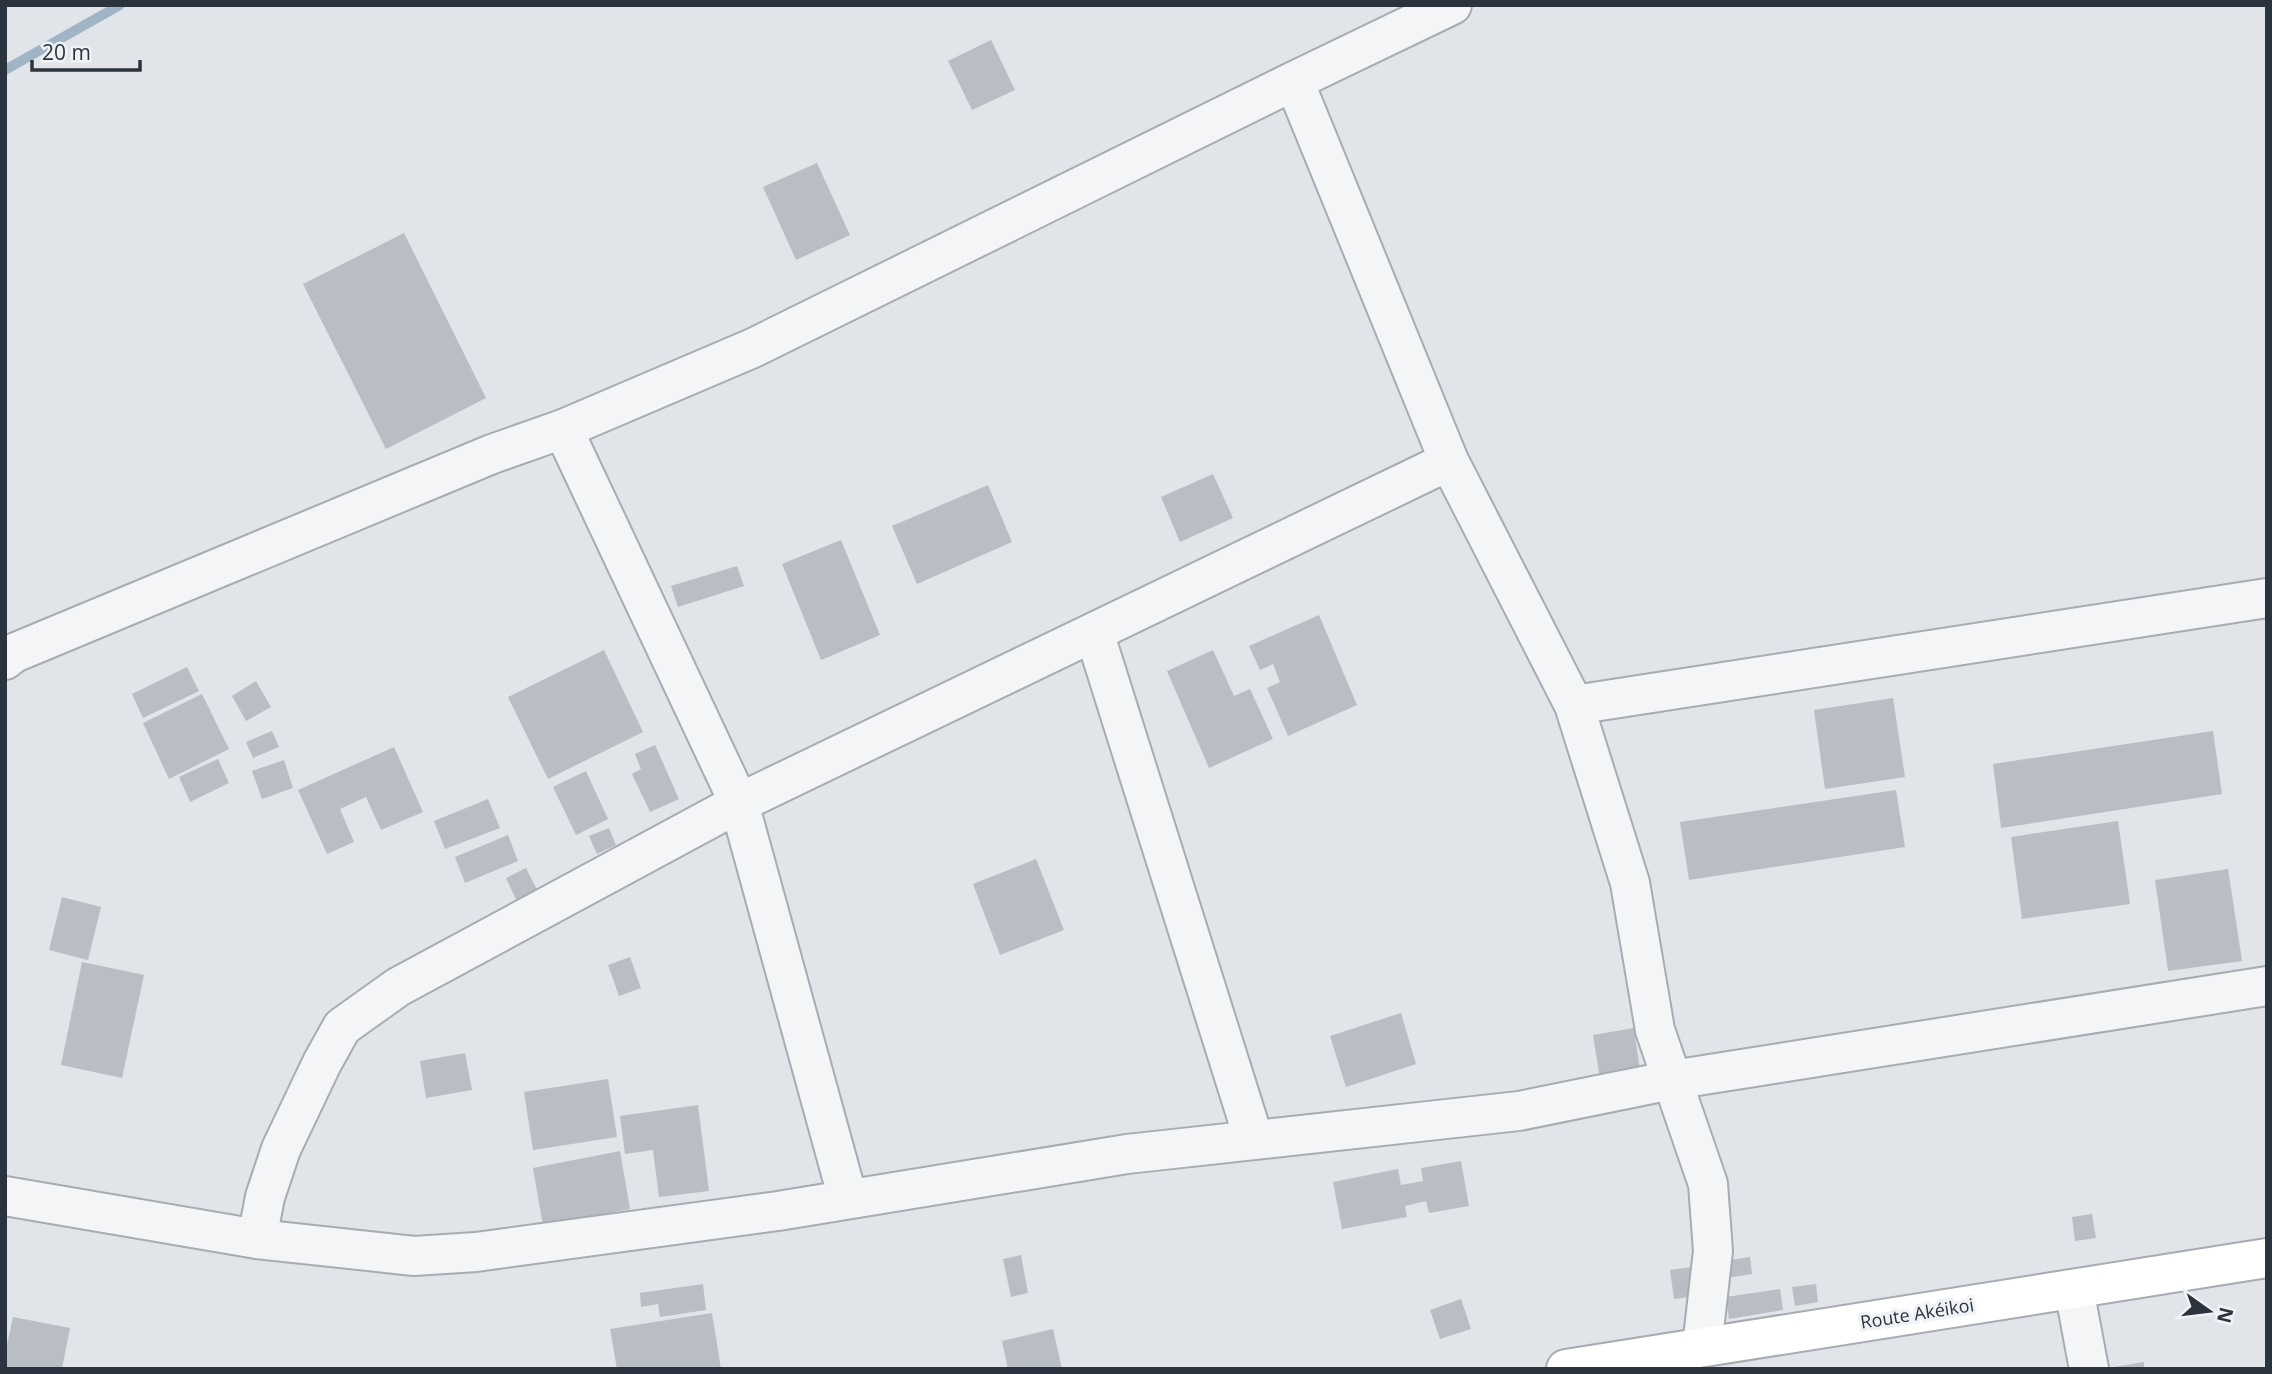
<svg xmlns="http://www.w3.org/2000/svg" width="2272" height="1374" viewBox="0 0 2272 1374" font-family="'Open Sans',sans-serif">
  <rect width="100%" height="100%" fill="#e1e4e8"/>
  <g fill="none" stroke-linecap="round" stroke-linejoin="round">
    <path stroke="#9fb5c5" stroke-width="10" d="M5 70 120 5"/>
  </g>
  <path fill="#b8bec4" d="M991 40 1015 90 972 110 948 61Z
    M817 163 850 235 796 260 763 187Z
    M404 233 486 398 386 449 303 284Z
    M1213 474 1233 518 1180 542 1161 497Z
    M988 485 1012 542 917 584 892 526Z
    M841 540 880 635 821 660 782 564Z
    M737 566 744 586 678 607 671 586Z
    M1319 615 1357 705 1288 736 1267 688 1280 682 1273 664 1260 670 1249 646Z
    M604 650 643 732 548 779 508 697Z
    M1213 650 1234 696 1250 689 1273 739 1209 768 1167 671Z
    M187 667 199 691 143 718 132 694Z
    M256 681 271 707 246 721 232 696Z
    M202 694 229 749 169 779 143 723Z
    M1893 698 1905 777 1825 789 1814 710Z
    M272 731 279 747 253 758 246 742Z
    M2213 731 2222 794 2001 828 1993 764Z
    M655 745 679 799 650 812 632 774 641 769 635 754Z
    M394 747 423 812 381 830 366 797 340 809 354 842 327 854 298 790Z
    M218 759 229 783 190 802 179 777Z
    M284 760 293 788 262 799 252 771Z
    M586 771 608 819 576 835 553 787Z
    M1896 790 1905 847 1689 880 1680 822Z
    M488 799 500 828 445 849 434 821Z
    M2118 821 2130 904 2022 919 2011 837Z
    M609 828 616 845 597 854 589 836Z
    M508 835 518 861 465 883 455 857Z
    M1036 859 1064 930 1000 955 973 884Z
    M526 868 540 896 519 906 506 878Z
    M2228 869 2242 961 2168 971 2155 880Z
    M62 897 101 907 88 960 49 950Z
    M630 957 641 988 619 996 608 965Z
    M82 962 144 975 122 1078 61 1065Z
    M1401 1013 1416 1064 1346 1087 1330 1036Z
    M1634 1028 1641 1079 1601 1085 1593 1035Z
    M465 1053 472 1090 426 1098 420 1061Z
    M608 1079 617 1137 533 1150 524 1092Z
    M698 1105 709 1191 659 1197 653 1150 625 1154 620 1116Z
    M620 1151 630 1209 543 1226 533 1168Z
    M1461 1161 1469 1206 1429 1213 1426 1201 1405 1206 1407 1217 1342 1229 1333 1182 1398 1169 1401 1185 1423 1181 1421 1168Z
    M2092 1214 2096 1238 2075 1241 2072 1217Z
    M1021 1255 1028 1293 1011 1297 1003 1259Z
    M1750 1257 1752 1274 1720 1279 1717 1262Z
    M1692 1267 1696 1296 1674 1299 1670 1270Z
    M703 1284 706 1310 660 1317 658 1304 641 1307 640 1293Z
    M1816 1284 1818 1302 1795 1306 1792 1287Z
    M1780 1289 1783 1310 1729 1319 1726 1297Z
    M1461 1299 1471 1329 1440 1339 1430 1310Z
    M712 1313 721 1369H617L610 1329Z
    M13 1317 70 1328 62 1369H5V1354Z
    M1053 1329 1062 1369H1008L1002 1341Z
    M2144 1362V1369H2114V1367Z"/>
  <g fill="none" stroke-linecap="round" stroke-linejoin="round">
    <g stroke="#a7abb2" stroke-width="42">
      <path id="street" d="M1294 81 1449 461 1574 705 1630 883 1655 1030 1708 1184 1713 1251 1702 1347
        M563 429 739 803 848 1199
        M1094 632 1254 1140
        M5 660 14 653 492 454 563 429 753 348 1294 81 1452 5
        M1574 705 2267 598
        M5 1196 257 1239 414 1256 476 1252 778 1211 1127 1154 1519 1111 1672 1080 2267 986
        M257 1239 265 1197 281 1149 322 1063 342 1027 398 987 739 803 1449 461
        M2074 1289 2089 1369"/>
    </g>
    <g stroke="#a7abb2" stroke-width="42">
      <path id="secondary" d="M1566 1369 2267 1258"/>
    </g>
    <use href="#street" stroke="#f3f5f7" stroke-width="38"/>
    <use href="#secondary" stroke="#fff" stroke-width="38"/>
  </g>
  <g text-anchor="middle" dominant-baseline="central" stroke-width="7" stroke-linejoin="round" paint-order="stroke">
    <g font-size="18" fill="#2b333e" stroke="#f0f3f6">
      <text transform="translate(1917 1313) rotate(-9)">Route Akéikoi</text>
    </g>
  </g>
  <rect width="2272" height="1374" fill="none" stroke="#2b333e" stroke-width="14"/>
  <g transform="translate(2209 1311) rotate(104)" stroke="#f0f3f6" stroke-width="5" paint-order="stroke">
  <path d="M0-5L12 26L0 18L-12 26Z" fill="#2b333e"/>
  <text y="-10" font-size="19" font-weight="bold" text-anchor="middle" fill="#2b333e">N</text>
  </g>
  <path d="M32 60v10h108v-10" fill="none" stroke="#2b333e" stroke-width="3.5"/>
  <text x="42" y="60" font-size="21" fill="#2b333e" stroke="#f0f3f6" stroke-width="5" paint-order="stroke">20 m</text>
</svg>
